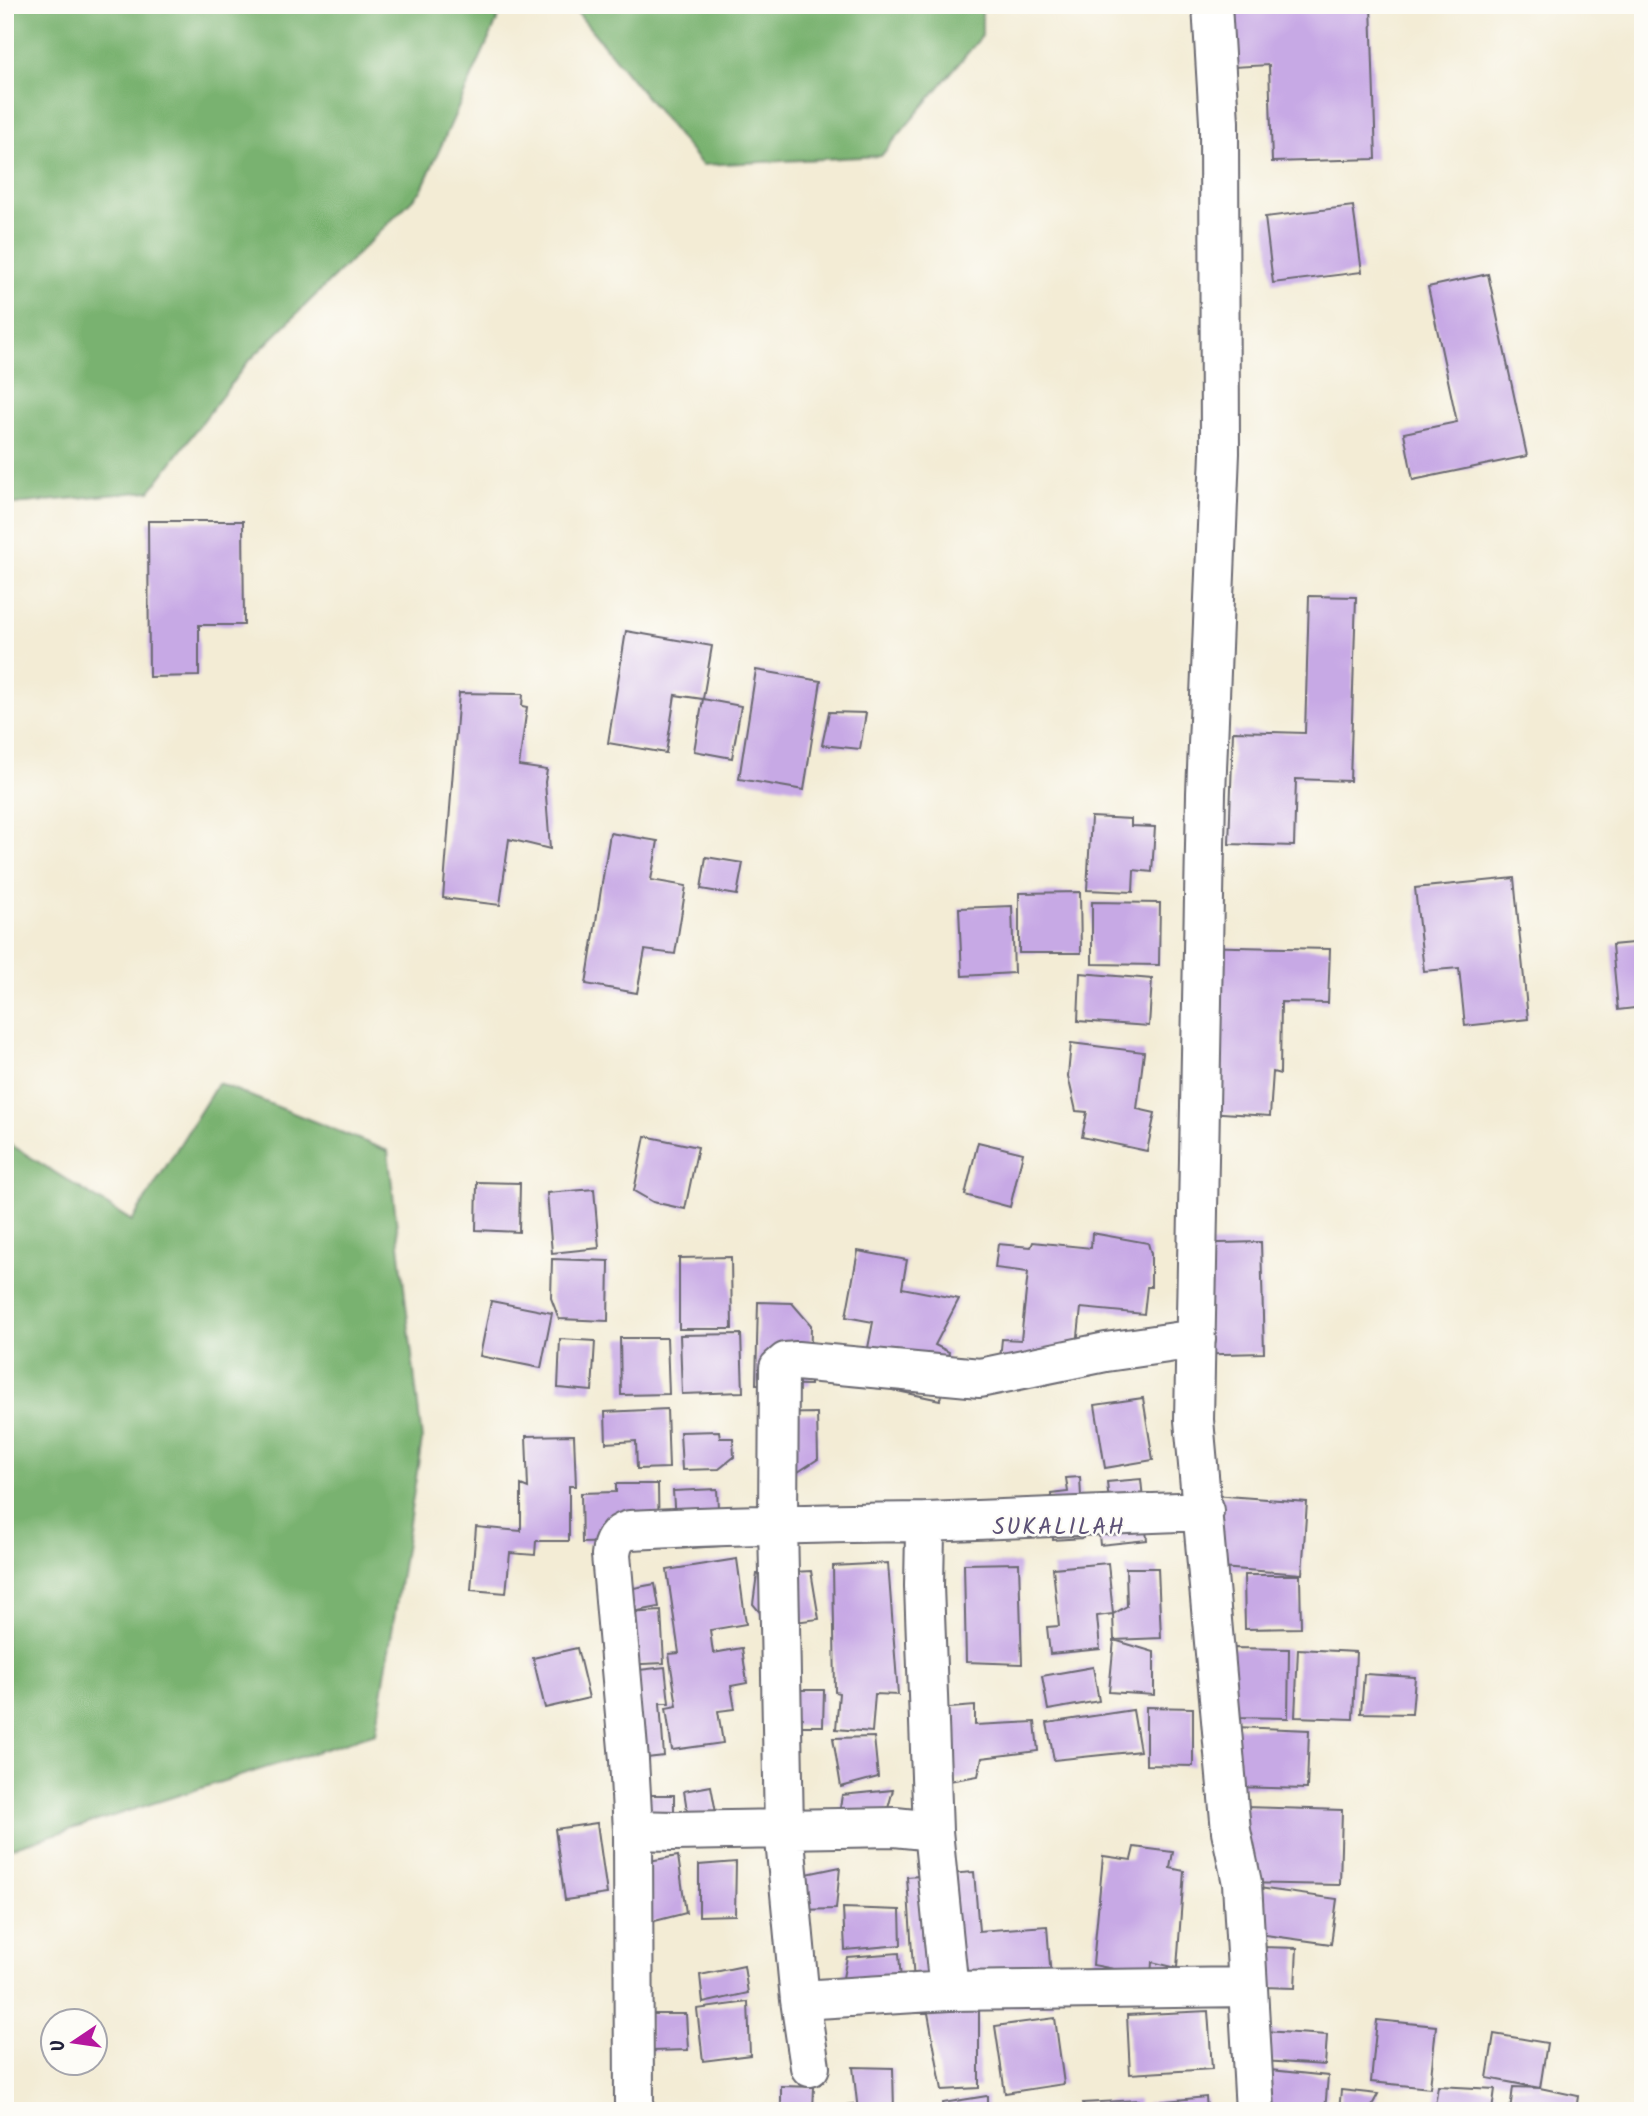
<svg xmlns="http://www.w3.org/2000/svg" width="1648" height="2116" viewBox="0 0 1648 2116" font-family="Kalam,sans-serif">
  <rect width="100%" height="100%" fill="#fdfcf7"/>
  <filter id="ink" filterUnits="userSpaceOnUse"><feTurbulence type="fractalNoise" baseFrequency=".0143" numOctaves="2"/><feDisplacementMap in="SourceGraphic" scale="14" xChannelSelector="R" yChannelSelector="G"/><feConvolveMatrix kernelMatrix="1 2 1 2 8 2 1 2 1" color-interpolation-filters="sRGB"/></filter>
  <filter id="wash" filterUnits="userSpaceOnUse"><feTurbulence type="fractalNoise" baseFrequency=".00686" numOctaves="4" result="noise"/><feDisplacementMap in="SourceGraphic" scale="28" xChannelSelector="R" yChannelSelector="G"/><feGaussianBlur stdDeviation="1.57" result="paint"/><feColorMatrix in="noise" values="0 0 0 0 0 0 0 0 0 0 0 0 0 0 0 0 0 1.4 0 .05"/><feComposite in="paint" operator="in"/></filter>
  <g filter="url(#wash)">
    <rect width="100%" height="100%" fill="#f3ecd5"/>
    <path fill="#79b270" stroke="#4e6a56" stroke-width="2" d="M5 5H504L421 191 247 363 150 491 5 505Z
      M571 5H982V36L881 156 702 165Z
      M218 1083 388 1151 422 1440 376 1733 5 1850V1141L132 1221Z"/>
    <g id="blocks">
      <path fill="#c7a9e5" d="M1230 5H1371L1376 159 1272 162 1269 65 1233 67Z
        M1353 206 1362 272 1273 283 1265 217Z
        M1488 274 1527 456 1413 480 1404 433 1457 422 1428 287Z
        M148 521H243L244 625H199V676L149 677Z
        M1309 596 1356 597 1350 781 1296 779 1294 846 1229 844 1233 731 1305 733Z
        M626 631 712 646 703 699 675 695 666 753 608 743Z
        M756 670 821 681 804 790 739 779Z
        M459 693 523 694 522 706 527 707 519 766 547 770 545 782 550 849 509 839 500 905 443 898Z
        M703 699 741 706 732 758 694 751Z
        M829 712 866 713 860 749 822 745Z
        M1091 817 1131 819V826L1155 827 1152 872 1134 870 1133 892 1087 890Z
        M610 833 658 841 651 880 686 886 675 954 645 950 637 993 586 984Z
        M706 857 743 863 737 895 701 889Z
        M1514 878 1528 1019 1465 1026 1459 968 1424 971 1415 888Z
        M1080 892 1081 953H1019V893Z
        M1092 902 1160 903 1159 965 1092 964Z
        M1012 906 1014 973 962 976 959 908Z
        M1643 942V1007L1618 1010 1612 945Z
        M1194 946 1330 949 1328 1003 1281 1002 1280 1074 1273 1072 1270 1116 1190 1111Z
        M1080 973 1152 979 1149 1026 1078 1021Z
        M1071 1043 1144 1052 1137 1109 1155 1113 1147 1151 1082 1137 1087 1112 1076 1111 1068 1076Z
        M645 1136 698 1147 685 1209 653 1202 634 1191Z
        M978 1142 1023 1153 1010 1207 965 1195Z
        M477 1182 520 1183 519 1232 476 1230Z
        M594 1189 599 1248 552 1253 547 1193Z
        M1092 1233 1148 1243 1151 1254V1287H1147L1144 1314 1081 1308 1075 1364 998 1380 1002 1339 1021 1340 1028 1272 995 1268 998 1244 1031 1247 1033 1242 1091 1248Z
        M1261 1242 1264 1353 1182 1355 1179 1244Z
        M858 1251 907 1260 902 1288 959 1299 935 1345 949 1352 940 1400 893 1390 868 1348 873 1322 846 1317Z
        M731 1257 732 1329H679V1258Z
        M552 1259 609 1261 608 1321 559 1319 551 1298Z
        M491 1301 552 1313 541 1368 480 1356Z
        M758 1302 792 1303 811 1325 810 1385 756 1384Z
        M741 1334 743 1392 682 1394 680 1335Z
        M620 1338H667L669 1394 621 1395Z
        M560 1339 595 1341 592 1391 558 1388Z
        M1143 1398 1153 1460 1105 1468 1095 1405Z
        M667 1409 669 1468 637 1469 636 1441 606 1443 605 1412Z
        M817 1413 818 1459 798 1472 769 1473 766 1414Z
        M719 1431 720 1438H733L734 1457 719 1469 682 1470 680 1432Z
        M574 1435 576 1486H569V1541H536L535 1555 510 1553 506 1593 471 1590 476 1527 521 1531V1485L528 1488 526 1436Z
        M1080 1477 1083 1538 1053 1540 1051 1494 1068 1492 1066 1478Z
        M1141 1479 1147 1540 1100 1545 1096 1504 1109 1503 1107 1482Z
        M616 1484H658L659 1548 616 1542 582 1543 581 1493 616 1492Z
        M717 1489 720 1546 677 1549 673 1491Z
        M1213 1495 1307 1502 1302 1574 1207 1567Z
        M737 1559 746 1624 710 1630 713 1653 742 1648 747 1683 731 1686 735 1709 718 1711 723 1743 672 1750 666 1708 677 1706 669 1654 679 1653 667 1570Z
        M888 1563 898 1695 875 1694 872 1732 836 1729 839 1693 835 1692 833 1566Z
        M1019 1563 1022 1664 966 1662 964 1564Z
        M1108 1563 1113 1614 1127 1606 1126 1568H1158L1161 1638 1114 1640 1113 1614 1097 1616 1100 1649 1050 1654 1047 1627 1059 1626 1053 1568Z
        M811 1571 819 1619 770 1625 753 1604 757 1574Z
        M1244 1575H1300L1301 1628 1245 1629Z
        M655 1584 659 1607 627 1613 661 1611 664 1663 621 1665 623 1590Z
        M1114 1640 1154 1652V1695L1109 1692Z
        M577 1648 589 1698 545 1708 533 1658Z
        M1231 1648 1289 1649 1288 1718 1230 1717Z
        M1298 1649 1356 1652 1353 1719 1295 1717Z
        M665 1667 669 1703H660L664 1756 629 1760 622 1672Z
        M1093 1667 1099 1701 1048 1710 1042 1676Z
        M1364 1674 1415 1677 1412 1714 1361 1713Z
        M781 1690H824L823 1726H781Z
        M975 1706V1725L1035 1722 1038 1751 982 1758 978 1776 949 1781 938 1709Z
        M1146 1707 1193 1708V1766L1146 1765Z
        M1133 1710 1140 1751 1054 1760 1047 1723Z
        M1235 1727 1309 1730 1307 1789 1233 1787Z
        M874 1737 878 1777 841 1787 833 1738Z
        M711 1786 717 1818 689 1823 684 1791Z
        M893 1790 885 1819 838 1822 842 1795Z
        M642 1795H674V1831H642Z
        M1244 1807 1342 1810 1340 1885 1242 1883Z
        M597 1823 607 1894 565 1900 555 1829Z
        M1134 1847 1173 1852 1170 1868 1184 1871 1177 1968 1152 1962 1151 1976 1093 1965 1103 1856 1131 1860Z
        M678 1856 686 1913 651 1922 643 1862Z
        M736 1862 735 1915 699 1916V1865Z
        M840 1867 836 1909 798 1910 797 1876Z
        M974 1872 979 1931 1047 1926 1053 2005 979 2009V2088L942 2090 928 2013H916L907 1877Z
        M1259 1888 1337 1899 1331 1944 1252 1933Z
        M843 1908 900 1910 901 1945 845 1950Z
        M1259 1947 1297 1948 1295 1988 1258 1987Z
        M899 1953 901 1982 842 1983 847 1957Z
        M744 1966 748 1993 703 2003 700 1975Z
        M748 2002 750 2055 703 2061 697 2009Z
        M1208 2011 1212 2069 1130 2074 1127 2015Z
        M648 2014H686L688 2050 651 2051Z
        M1055 2018 1064 2084 1005 2093 995 2026Z
        M1377 2020 1436 2026 1430 2088 1371 2082Z
        M1263 2031 1327 2035 1325 2065 1262 2061Z
        M1494 2034 1547 2043 1540 2088 1487 2078Z
        M853 2067 893 2068 894 2111H858Z
        M1270 2070 1328 2076 1325 2111H1266Z
        M781 2086 814 2087 813 2111H781Z
        M1438 2086 1495 2089 1492 2111H1434Z
        M1513 2087 1540 2088 1578 2096 1576 2111H1510Z
        M1341 2090 1378 2094 1369 2111H1339Z
        M987 2096V2111H944L943 2103Z
        M1206 2097 1207 2111H1145L1146 2103Z
        M1138 2100V2111H1084L1083 2103Z
        M853 2104V2111H819V2109Z"/>
    </g>
  </g>
  <g filter="url(#ink)">
    <use href="#blocks" fill-opacity="0" stroke="#6b6971" stroke-width="2"/>
    <g fill="none" stroke-linecap="round" stroke-linejoin="round">
      <g stroke="#6b6971" stroke-width="42">
        <path id="minor" d="M1212 5 1219 122 1220 453 1206 793 1194 1420 1231 1831 1242 1883 1255 2111
          M633 1830 629 1760 611 1555C612 1543 617 1533 630 1530 729 1525 828 1523 927 1522
          M949 1991 1247 1987
          M800 2000 949 1991 933 1831
          M810 2067 800 2000 784 1829 778 1523 779 1368 786 1362 797 1361 980 1378 1106 1352 1196 1339
          M634 2111 633 1830 674 1831 895 1827 933 1831 924 1586 925 1531 927 1522 1204 1511"/>
      </g>
      <use href="#minor" stroke="#fff" stroke-width="38"/>
    </g>
  </g>
  <g text-anchor="middle" dominant-baseline="central" stroke-width="5" stroke-linejoin="round" paint-order="stroke">
    <g font-size="23" letter-spacing="2" fill="#5c5176" stroke="#fdfcf7">
      <text x="1059" y="1528">SUKALILAH</text>
    </g>
  </g>
  <rect width="1648" height="2116" fill="none" stroke="#fdfcf7" stroke-width="28"/>
  <g transform="translate(74 2042) rotate(257)"><circle r="33" fill="#fdfcf7" stroke="#a5a5ac" stroke-width="2"/>
  <path d="M0-5L12 26L0 18L-12 26Z" fill="#b5179e"/>
  <text y="-10" font-size="19" font-weight="bold" text-anchor="middle" fill="#22223b">U</text>
  </g>
</svg>
